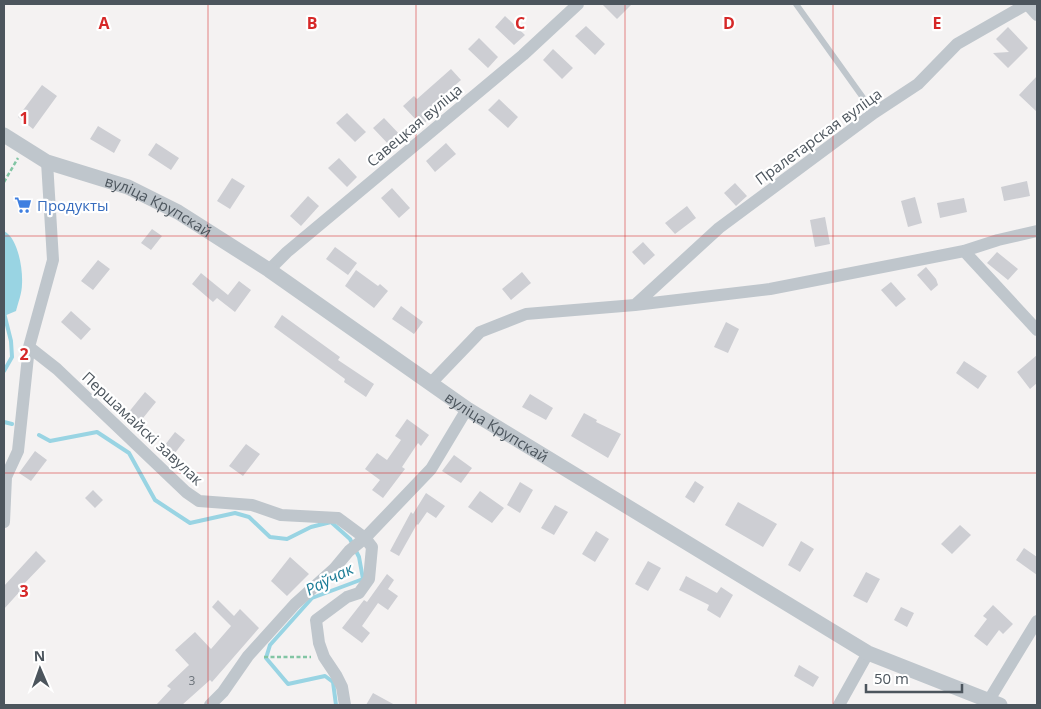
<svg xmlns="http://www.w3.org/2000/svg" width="1041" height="709" viewBox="0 0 1041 709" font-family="'Open Sans',sans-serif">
  <rect width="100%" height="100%" fill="#f4f2f2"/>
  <path fill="#99d4e3" d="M4 231C18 238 23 269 22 284 22 293 18 303 16 311L4 316Z"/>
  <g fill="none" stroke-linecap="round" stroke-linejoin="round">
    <path stroke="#99d4e3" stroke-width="4" d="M4 313 11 341 12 357 4 371
      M4 422 12 424
      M39 435 50 441 97 432 129 453 155 500 190 523 235 513 249 517 270 537 287 539 311 527 331 522 350 539 359 557 363 579 312 598 270 645 266 658 288 684 325 676 333 682 336 705"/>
  </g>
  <path fill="#cdced3" d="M602 4H632L617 19Z
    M505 16 525 35 514 45 495 27Z
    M586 26 605 44 595 55 575 36Z
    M1008 27 1028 48 1008 68 993 53 1009 52 996 39Z
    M479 38 498 57 488 68 468 49Z
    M553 49 573 68 562 79 543 60Z
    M451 69 461 80 427 110 432 115 422 126 403 106 414 96 417 99Z
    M1037 76V112L1019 95Z
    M42 85 57 96 33 129 18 117Z
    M499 99 518 117 508 128 488 110Z
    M347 113 366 132 355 142 336 123Z
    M384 118 403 138 392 148 373 128Z
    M98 126 121 140 114 153 90 139Z
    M156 143 179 158 171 170 148 155Z
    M446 143 456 154 435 172 426 161Z
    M339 158 357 177 347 187 328 168Z
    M232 178 245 186 230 209 217 201Z
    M1027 181 1030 196 1004 201 1001 187Z
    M735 183 747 196 736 206 724 193Z
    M392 188 410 208 399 218 381 198Z
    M308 196 319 206 301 226 290 216Z
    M915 197 922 223 908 227 901 201Z
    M964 198 967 212 940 218 937 203Z
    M687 206 696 218 675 234 665 223Z
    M825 217 830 244 815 247 810 220Z
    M152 229 162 236 151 250 141 243Z
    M643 242 655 255 644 265 632 252Z
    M335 247 357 263 348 275 326 259Z
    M997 252 1018 269 1008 280 987 263Z
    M98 260 110 269 93 290 81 281Z
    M926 267 936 279 938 285 931 291 917 275Z
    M356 270 378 286 380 284 388 291 374 308 345 286Z
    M522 272 531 283 511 300 502 289Z
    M201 273 228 295 239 281 251 290 235 312 217 298 213 302 192 284Z
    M891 282 906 299 896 307 881 290Z
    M401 306 423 322 414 334 392 319Z
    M71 311 91 329 81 340 61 322Z
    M282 315 340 357 338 360 374 384 366 397 344 382 345 379 274 327Z
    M726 322 739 329 728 353 714 347Z
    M1037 355V383L1030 389 1017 372Z
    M964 361 987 376 978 389 956 373Z
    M145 392 156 402 139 423 128 413Z
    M530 394 553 408 546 420 522 407Z
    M584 413 597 420 596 422 621 434 608 458 571 436Z
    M407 419 429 435 421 446 418 443 402 467 405 469 383 498 372 490 380 480 365 469 377 453 387 460 401 440 395 436Z
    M175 432 185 440 171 458 161 450Z
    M246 444 260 454 243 476 229 466Z
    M35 451 47 460 31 481 19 473Z
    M454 455 472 468 461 483 442 471Z
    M695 481 704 487 694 503 685 497Z
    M520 482 533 490 520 513 507 505Z
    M93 490 103 500 95 508 85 498Z
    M480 491 504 508 492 523 468 507Z
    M426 493 445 506 436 518 427 512 418 525 417 524 399 556 390 551 411 512 413 514Z
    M738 502 777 524 763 547 725 525Z
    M555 505 568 512 554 535 541 528Z
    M960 525 971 535 952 554 941 544Z
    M596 531 609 539 595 562 582 554Z
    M801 541 814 549 800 572 788 565Z
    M1024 548 1037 557V575L1016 560Z
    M36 551 46 561 20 588 22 589 4 609V586Z
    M290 557 309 574 287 596 271 581Z
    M648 561 661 568 648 591 635 584Z
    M866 572 880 579 867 603 853 596Z
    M387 574 394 580 388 589 398 596 388 610 378 603 362 626 370 633 362 643 342 628 364 600 367 602Z
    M686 576 717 593 721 587 733 595 720 618 707 610 709 605 679 590Z
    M218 600 234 616 240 609 259 628 212 682 210 680 182 705H156L171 689 167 686 189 665 175 650 195 632 211 649 231 626 212 607Z
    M993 605 1013 624 1003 634 999 630 987 646 974 636 987 619 983 616Z
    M901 607 914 613 907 627 894 620Z
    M799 665 819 677 813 687 794 676Z
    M373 693 395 705H366Z"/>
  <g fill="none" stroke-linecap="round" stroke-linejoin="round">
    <path stroke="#82c5a4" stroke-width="2.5" stroke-dasharray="4 2.5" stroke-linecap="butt" d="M4 182 18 158
      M264 657H311"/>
    <path stroke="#bfc6cc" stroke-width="6" d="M796 4 874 113"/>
    <path stroke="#bfc6cc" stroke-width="12" d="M1027 4 1037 15
      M964 251 1037 330
      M269 270 287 252 523 55 578 4
      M635 305 719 228 874 113 918 84 957 44 1027 4
      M29 347 57 369 186 492 199 501 252 505 281 515 338 518 365 538 372 547 369 579 359 593 347 597 316 620 319 643 324 657 336 675 342 687 345 705
      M431 383 480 332 526 314 635 305 770 289 964 251 998 240 1037 231
      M4 522 6 477 18 451 29 347 53 260 47 162
      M989 700 1037 621
      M210 705 223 692 248 656 295 604 334 569 349 551 365 538 431 469 467 409
      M839 705 868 653"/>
    <path stroke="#bfc6cc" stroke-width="15" id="s1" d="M4 135 47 162 128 187 178 212 269 270 467 409 868 653 1000 705"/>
  </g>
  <path fill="none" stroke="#d62828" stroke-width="1" stroke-opacity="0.55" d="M208 4V705M416 4V705M625 4V705M833 4V705M4 236H1037M4 473H1037"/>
  <defs>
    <g id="supermarket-bare" transform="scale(1.35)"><path d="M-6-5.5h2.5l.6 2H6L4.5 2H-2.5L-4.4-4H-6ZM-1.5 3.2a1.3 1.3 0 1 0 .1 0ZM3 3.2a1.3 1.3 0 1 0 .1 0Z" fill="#3f7fe0" stroke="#fff" stroke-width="2.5" paint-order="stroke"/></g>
  </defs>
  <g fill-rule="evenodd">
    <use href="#supermarket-bare" x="23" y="205"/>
  </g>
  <g text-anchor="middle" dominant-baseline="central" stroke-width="4.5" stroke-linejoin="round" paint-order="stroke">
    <g font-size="12" fill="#6c737a">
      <text x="192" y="680">3</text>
    </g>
    <g font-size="15" fill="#4c555d" stroke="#fff">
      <text transform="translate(414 125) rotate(-40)">Савецкая вуліца</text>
      <text transform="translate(818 136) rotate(-36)">Пралетарская вуліца</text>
      <text stroke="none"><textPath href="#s1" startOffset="171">вуліца Крупскай</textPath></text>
      <text stroke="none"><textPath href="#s1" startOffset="576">вуліца Крупскай</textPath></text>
      <text transform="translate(143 428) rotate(43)">Першамайскі завулак</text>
    </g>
    <g font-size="15" fill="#366cbe" stroke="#fff" text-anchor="start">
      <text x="37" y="205">Продукты</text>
    </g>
    <g font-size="16" font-style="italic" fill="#1d7d97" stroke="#fff">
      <text transform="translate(329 579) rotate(-27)">Раўчак</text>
    </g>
  </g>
  <g font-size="16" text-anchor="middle" font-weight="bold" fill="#d62828" stroke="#fff" stroke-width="4.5" stroke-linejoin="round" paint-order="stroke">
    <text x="104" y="29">A</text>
    <text x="312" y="29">B</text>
    <text x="520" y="29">C</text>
    <text x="729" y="29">D</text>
    <text x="937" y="29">E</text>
    <text x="24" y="124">1</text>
    <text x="24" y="360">2</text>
    <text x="24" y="597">3</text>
  </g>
  <rect width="1041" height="709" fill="none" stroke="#4c555d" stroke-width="10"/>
  <g transform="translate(40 669) rotate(358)" stroke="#ffffff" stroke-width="4" paint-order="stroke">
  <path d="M0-4L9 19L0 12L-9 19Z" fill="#4c555d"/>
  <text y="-8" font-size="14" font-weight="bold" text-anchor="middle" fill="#4c555d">N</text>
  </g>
  <path d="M866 684v8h96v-8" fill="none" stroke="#4c555d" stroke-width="2.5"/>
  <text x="874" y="684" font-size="15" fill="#4c555d" stroke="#ffffff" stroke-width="4" paint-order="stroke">50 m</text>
</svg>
